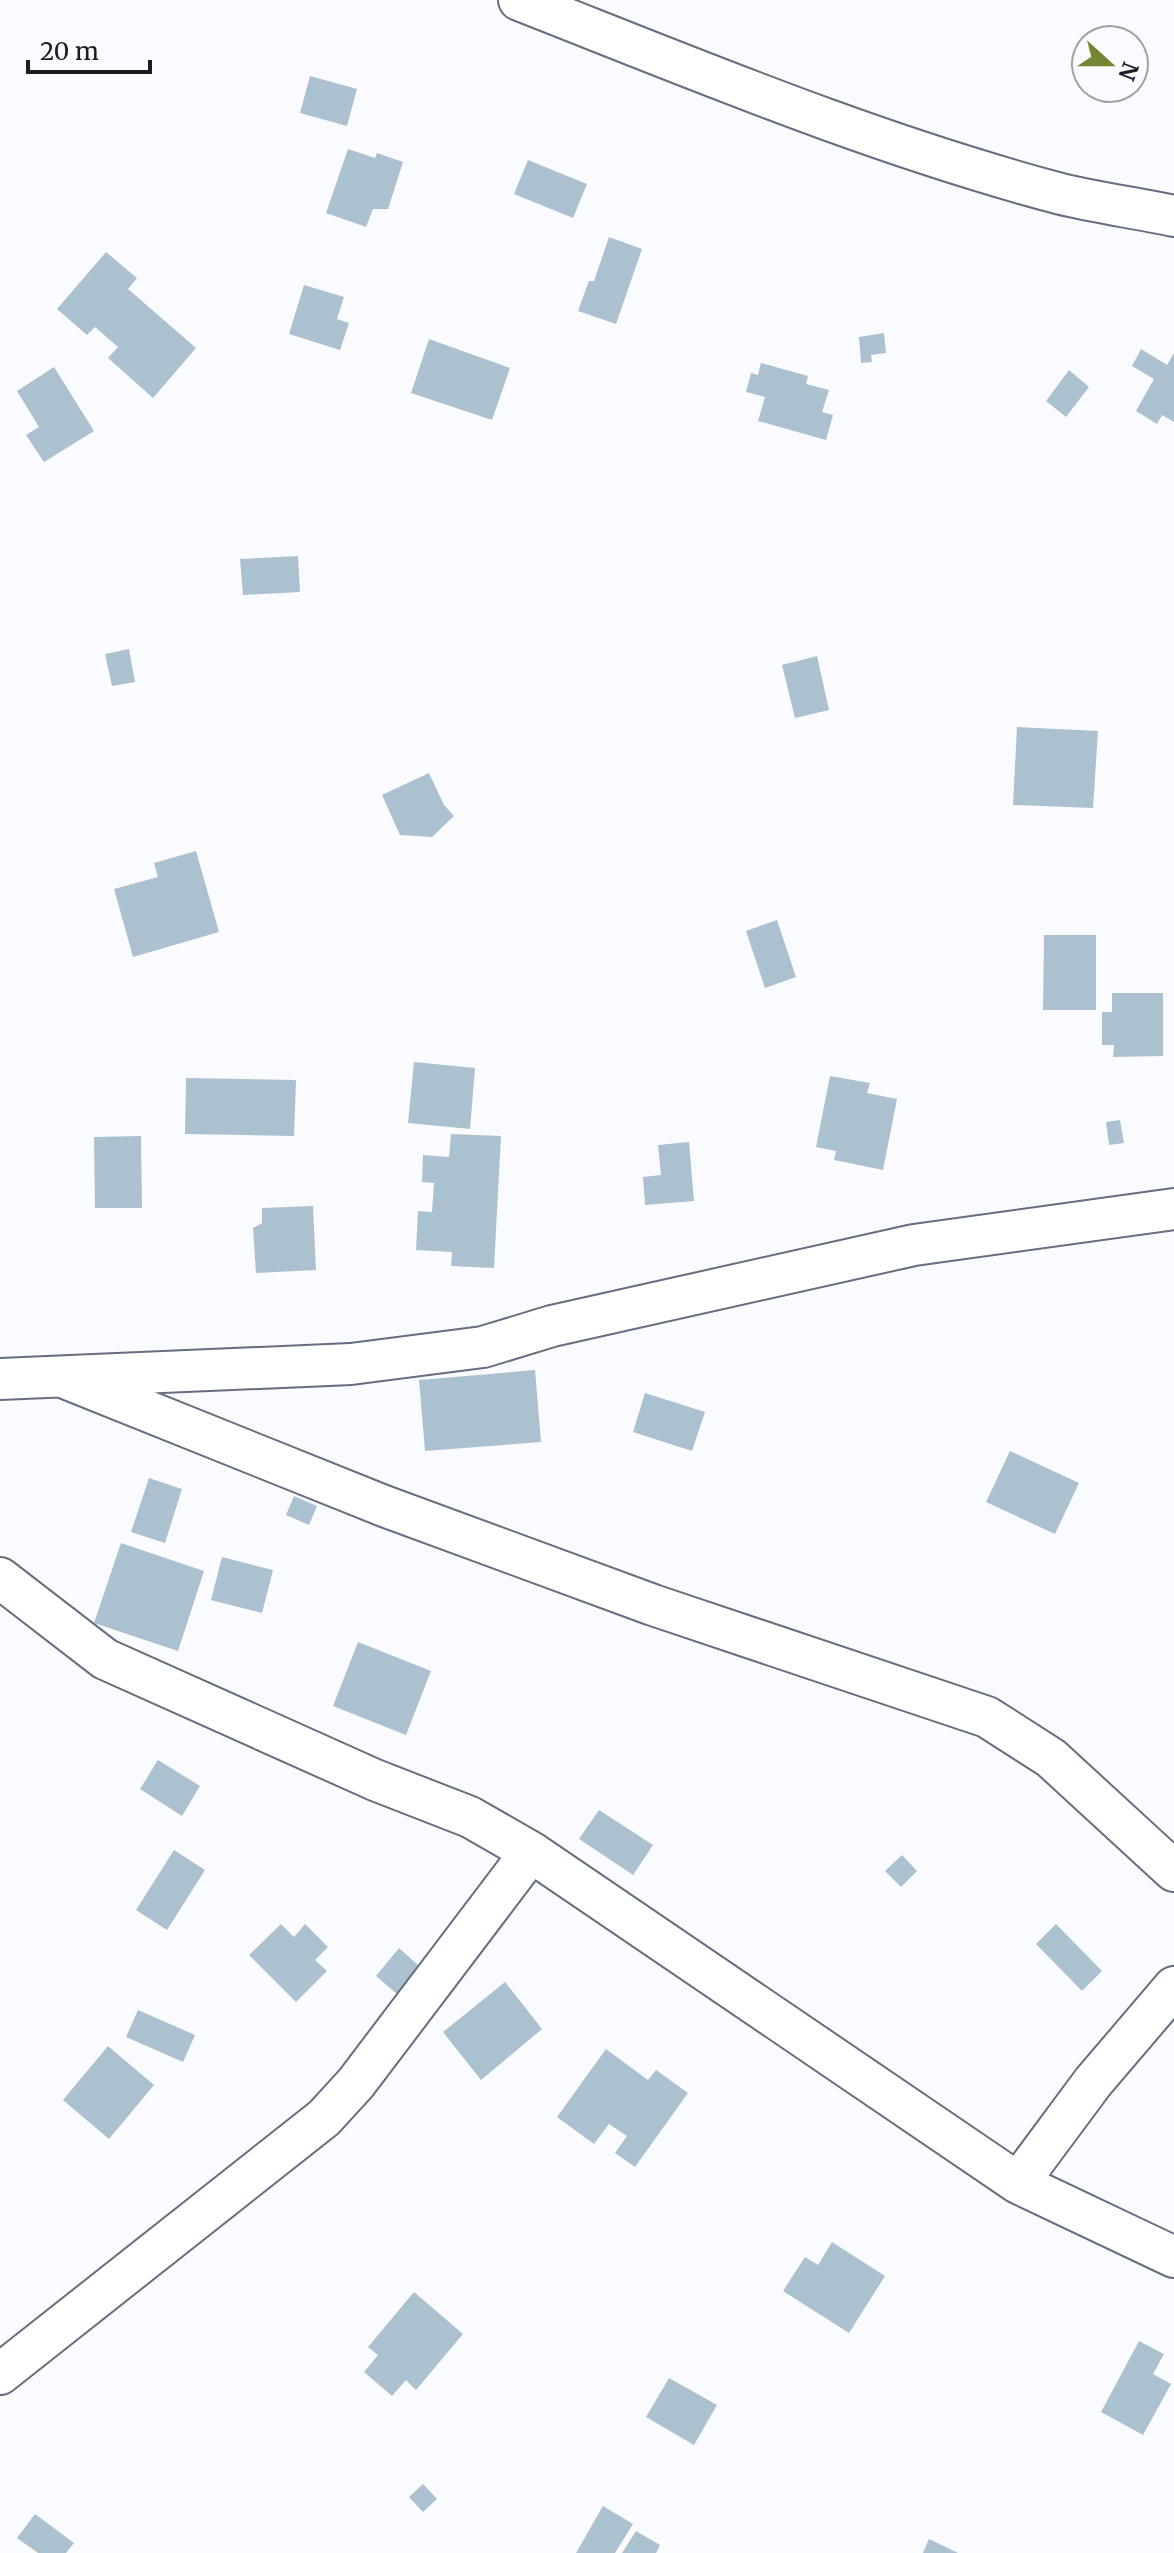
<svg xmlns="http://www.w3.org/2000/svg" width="1174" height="2553" viewBox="0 0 1174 2553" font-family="Merriweather,serif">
  <rect width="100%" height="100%" fill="#f9fbff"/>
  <path fill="#acc1d0" d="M310 76 357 89 347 126 300 113Z
    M348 149 375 158 377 153 403 162 388 209H373L366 227 326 213Z
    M528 160 587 184 573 218 514 194Z
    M609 237 642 249 616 324 578 311 589 281H594Z
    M106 252 137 278 128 289 196 348 153 398 108 358 118 347 95 327 87 335 57 309Z
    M304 285 344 297 337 319 349 323 340 350 289 334Z
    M884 333 886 353 871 355 872 362 861 363 859 337Z
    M429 339 510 368 492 420 411 393Z
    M1141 349 1167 365 1174 353V422L1162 415 1157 424 1136 411 1154 379 1132 366Z
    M761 363 808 376 806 384 829 390 822 412 833 415 826 440 758 421 765 397 746 392 751 373 758 375Z
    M54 367 94 431 44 462 26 435 39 427 17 391Z
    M1069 370 1089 387 1066 417 1046 401Z
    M298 556 300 592 243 595 240 559Z
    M129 649 135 682 112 686 105 654Z
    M817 656 829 710 795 718 782 665Z
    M1017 727 1098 731 1093 808 1013 805Z
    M429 773 444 805 454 816 432 837 400 835 382 795Z
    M196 851 219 932 133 957 114 889 158 877 154 863Z
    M777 920 796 977 765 988 746 931Z
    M1044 935H1096V1010H1043Z
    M1112 993H1163V1056L1113 1057 1114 1045H1102V1012H1112Z
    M414 1062 475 1068 470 1129 408 1123Z
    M830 1076 870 1083 867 1093 897 1099 883 1170 834 1160 836 1151 816 1147Z
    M186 1078 296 1080 294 1136 185 1134Z
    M1120 1120 1124 1143 1109 1145 1106 1122Z
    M451 1134 501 1136 494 1268 451 1266 452 1252 416 1250 418 1211 432 1212 434 1183 422 1182 423 1155 449 1157Z
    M141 1136 142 1208H95L94 1137Z
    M689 1142 694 1201 645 1205 643 1177 661 1175 658 1145Z
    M313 1206 316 1270 256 1273 253 1228 262 1223V1208Z
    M535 1370 541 1442 425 1451 419 1380Z
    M645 1393 705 1412 692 1451 633 1432Z
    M1010 1451 1079 1483 1055 1534 986 1502Z
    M149 1478 182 1489 165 1543 131 1532Z
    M294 1496 317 1506 309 1525 286 1515Z
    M121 1543 204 1571 178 1651 94 1623Z
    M222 1557 273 1570 262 1613 211 1600Z
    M358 1642 431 1671 406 1735 333 1706Z
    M158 1760 200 1786 182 1816 140 1789Z
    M599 1810 653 1845 633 1875 579 1839Z
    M174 1850 205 1870 167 1930 136 1910Z
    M902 1855 917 1871 901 1887 885 1871Z
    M281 1924 294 1937 305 1924 328 1947 315 1960 327 1971 296 2002 249 1955Z
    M1056 1924 1102 1971 1082 1991 1036 1944Z
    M399 1948 420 1967 397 1994 376 1976Z
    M505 1982 542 2029 481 2080 443 2032Z
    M138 2010 195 2035 183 2062 126 2037Z
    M108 2046 154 2085 109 2139 63 2100Z
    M606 2049 648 2080 656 2070 688 2093 635 2167 615 2153 627 2136 609 2124 594 2144 557 2117Z
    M832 2242 885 2276 849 2333 783 2291 805 2257 818 2265Z
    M414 2292 463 2334 416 2390 406 2380 392 2396 364 2372 378 2355 368 2347Z
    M1139 2341 1164 2354 1153 2374 1171 2384 1143 2435 1101 2412Z
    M669 2378 717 2405 694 2445 646 2417Z
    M423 2484 437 2499 423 2512 409 2497Z
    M603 2506 633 2524 615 2553H576Z
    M35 2514 74 2543 66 2553H38L17 2538Z
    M636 2531 660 2545 656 2553H622Z
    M929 2539 958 2553H923Z"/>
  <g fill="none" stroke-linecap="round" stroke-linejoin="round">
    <g stroke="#676d81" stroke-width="44">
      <path id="minor" d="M519 0C697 70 876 145 1061 194 1098 203 1137 208 1174 216
        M65 1378 384 1506 653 1605 987 1717 1051 1758 1174 1871
        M0 1379 351 1364 483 1347 552 1326 914 1245 1174 1209
        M0 1578 105 1659 375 1780 470 1817 531 1852 1018 2183 1093 2082 1174 1987
        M1018 2183 1174 2257
        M0 2374 324 2118 356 2083 531 1852"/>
    </g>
    <use href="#minor" stroke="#fff" stroke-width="40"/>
  </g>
  <g transform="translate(1110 64) rotate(111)"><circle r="38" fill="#f9fbff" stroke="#9fa2a7" stroke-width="2"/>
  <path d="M0-6L14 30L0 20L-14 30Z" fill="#748534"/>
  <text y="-12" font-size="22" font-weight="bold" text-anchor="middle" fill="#191c24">N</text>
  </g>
  <path d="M28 60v12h122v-12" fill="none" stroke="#191c24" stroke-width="4"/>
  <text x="40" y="60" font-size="24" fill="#191c24" stroke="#f9fbff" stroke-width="6" paint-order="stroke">20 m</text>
</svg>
